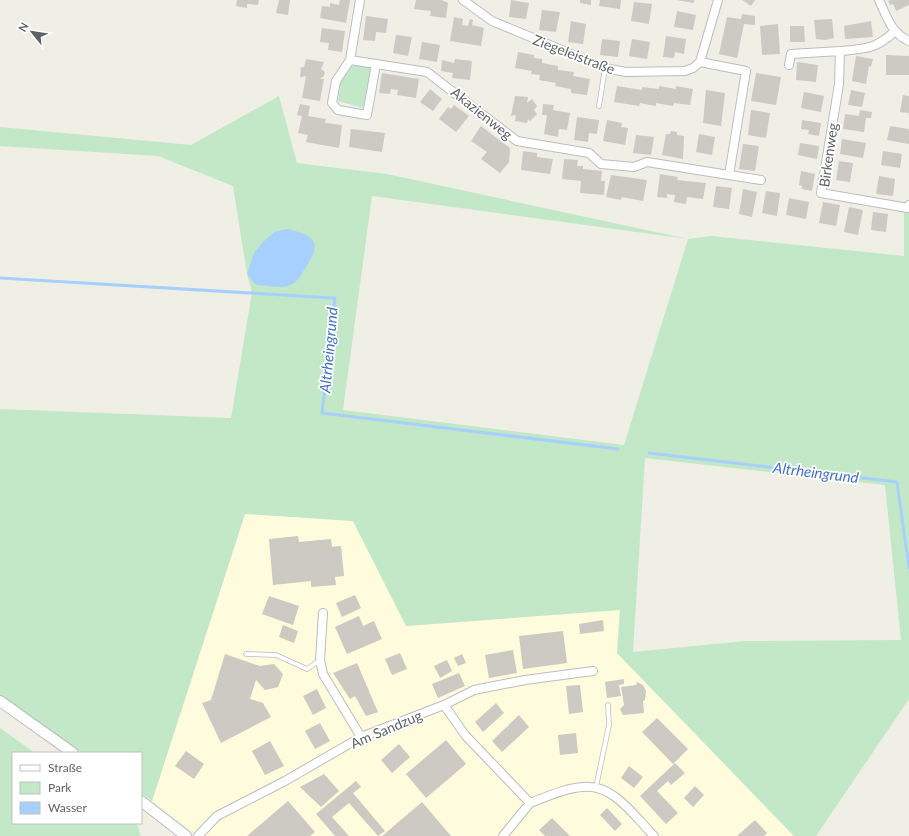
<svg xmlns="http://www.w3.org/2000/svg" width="909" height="836" viewBox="0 0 909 836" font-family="Lato,sans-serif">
  <rect width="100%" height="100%" fill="#f0efe6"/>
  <path fill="#fffbdd" d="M245 513 353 521 406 626 620 610 617 653 794 836H198L152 801Z"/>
  <path fill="#c2e8c7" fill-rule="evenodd" d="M351 61 373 65 363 108 338 101 342 76Z
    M279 96 297 163 387 174 688 239 711 236 904 256V213L909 210V699L816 836H794L617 653 620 610 406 626 353 521 245 514 152 801 141 793V753H82L0 697V409L231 418 252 292 247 274 233 186 158 156 0 146V127L191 145ZM372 196 688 239 624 445 343 410ZM645 458 885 485 901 640 745 641 633 652Z
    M0 728 35 753H13V823H134L137 825 141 836H0Z"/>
  <path fill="#a8d0ff" d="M287 229C314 235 323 241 306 267 301 275 297 284 287 286 278 289 265 285 256 285L247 274 254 253 262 243 274 232Z"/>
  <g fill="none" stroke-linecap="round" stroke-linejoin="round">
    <path stroke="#a8d0ff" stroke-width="3" d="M0 278 333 298H335L322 413 618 449
      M649 453 897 482 909 568"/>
  </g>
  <path fill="#cccac2" d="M237 0H259L258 5 247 4V8L236 6Z
    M279 0H290L288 15 276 13Z
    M340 0H350L346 23 320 18 322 6 330 7V3L339 5Z
    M416 0H442L448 3 446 18 430 16 431 11 414 9Z
    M511 0 529 3 526 19 509 17Z
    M580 0H591V5L580 3Z
    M600 0H621L620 9 599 6Z
    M676 0H694V3Z
    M742 0H755L751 6Z
    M891 0H909V5L896 11 893 4 890 5 888 1Z
    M634 2 652 4 649 24 631 21Z
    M542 10 560 12 556 32 539 30Z
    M677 11 696 15 693 30 674 27Z
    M742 14 755 16V25L744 24 737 58 719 54 727 17 741 19Z
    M366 16 388 19 386 33 376 32 375 41 363 40Z
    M454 17 463 19 462 25 468 26 470 19 473 20 472 25 484 28 481 46 450 41Z
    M832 19 834 38 825 40 816 39 814 20Z
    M571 21 586 24 583 44 568 42Z
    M871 21 873 37 845 39 844 26Z
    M778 24 780 54 762 55 760 26Z
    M790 26H804L805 42H790Z
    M322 28 345 31 342 52 328 50 329 43 320 42Z
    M396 35 412 37 408 56 393 53Z
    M666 36 686 39 684 54 675 52 674 58 663 57Z
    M602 39 620 41 618 57 600 55Z
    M632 39 650 42 647 59 629 56Z
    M422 42 440 45 437 62 419 59Z
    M518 52 534 55V58L542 59V63L558 66V70L574 72 573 76 590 79 587 95 571 93V89L555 86 556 83 539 80 540 75 531 74 532 71 515 68Z
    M886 55 909 56V75H886Z
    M856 56 873 59 871 67 869 66 866 84 852 81Z
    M306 59 324 62 321 69 325 72 324 76 320 79H324L320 101 302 98 306 76 300 77 301 67H304Z
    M455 59 472 61 470 80 452 78 453 73 441 71 442 60 454 63Z
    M797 62 818 65 816 82 796 80Z
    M382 73 419 79 416 98 397 95 398 90 391 89 390 94 379 93Z
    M756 73 781 77 776 105 751 101Z
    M617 86 642 90V87L659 89V86L676 89V86L693 89 690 105 674 103 673 106 656 103V106L640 103 639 106 614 102Z
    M430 89 442 99 433 111 420 102Z
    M706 90 725 93 721 126 703 123Z
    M851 90 865 93 862 107 848 105Z
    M804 92 824 96 821 112 801 108Z
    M903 95 909 96V113L900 112Z
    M515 96 528 97 527 103 532 99 537 106 534 110 537 114 530 121 528 119 527 123 515 121 516 115 511 116Z
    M300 104 310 106 308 116 326 119 325 123 342 125 339 148 306 142 308 135 298 133 302 116 297 115Z
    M543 104 554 105 553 110 570 113 567 130 559 129 558 137 544 134 547 115H542Z
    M454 105 469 116 456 132 439 119 448 107 451 109Z
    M751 110 770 113 766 138 748 135Z
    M860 110 872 112 871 118H866L864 132 843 129 845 114 859 116Z
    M577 117 599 120 597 134 589 133 588 142 574 140Z
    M607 120 622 123 621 127 628 128 625 145 603 141Z
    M802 120 821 123 819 136 808 134 809 130 801 129Z
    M481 126 510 148 509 162 500 173 481 159 487 152 471 141Z
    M890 126 909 129V144L887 140Z
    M351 129 385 133 382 152 349 147Z
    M671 131 677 132V135L684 136 683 159 662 155 666 134H670Z
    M699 134 715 137 712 155 696 152Z
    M636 135 654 137 651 155 633 153Z
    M842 139 866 143 863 158 840 154Z
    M800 143 819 146 817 159 798 155Z
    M743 144 759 146 755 171 739 169Z
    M523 151 537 153V157L553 159 550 174 521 170Z
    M883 151 902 154 900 168 881 165Z
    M564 159 578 160 577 166H583V169L602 171 601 181H605L604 195 580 193 581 181 562 179Z
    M839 161 853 163 850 182 836 180Z
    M801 171 815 174 812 191 802 189V186L799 185Z
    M660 174 678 177 677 180 706 183 703 199 687 197 686 204 674 202 675 195 667 194V198L657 197Z
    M611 175 647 180 643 201 622 197 621 200 606 197Z
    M879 176 895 179 893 196 876 194Z
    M716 186 732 188 729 209 713 207Z
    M743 189 757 192 752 217 739 214Z
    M766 191 780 193 777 216 762 213Z
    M789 198 809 202 806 219 786 215Z
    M823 202 840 205 836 226 819 223Z
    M849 207 863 210 858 235 844 232Z
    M873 212 888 214 886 232 871 230Z
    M298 536 299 542 331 539 332 547 341 546 344 576 335 577 336 585 311 587V581L273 585 269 539Z
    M355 595 361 608 342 617 336 603Z
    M269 596 299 606 293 625 262 614Z
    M359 616 363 626 374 621 382 639 347 654 335 627Z
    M603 620 604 631 580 634 579 624Z
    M283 625 298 631 294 643 279 637Z
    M563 631 567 663 523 669 519 636Z
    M513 650 517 673 489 678 485 655Z
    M400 653 407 669 392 675 385 659Z
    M225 654 260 666 274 664 283 674 278 687 265 690 256 680 250 699 263 703 271 717 221 743 202 703 211 700Z
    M462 654 466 663 458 666 454 658Z
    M447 660 452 671 440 678 434 666Z
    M357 663 378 712 366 716 355 696 350 699 333 673Z
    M459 673 465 686 438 698 432 684Z
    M624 679V684L619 685 621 696 607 698 605 682Z
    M637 682 643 685 646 691 645 700 643 701 644 713 623 715 620 709 624 705 621 687 636 685Z
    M580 685 583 712 569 714 566 686Z
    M317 689 326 708 313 715 303 696Z
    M496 703 504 713 483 732 475 722Z
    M519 715 529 727 502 752 492 741Z
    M657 718 688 749 673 764 642 732Z
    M320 723 330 741 315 749 305 731Z
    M576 733 578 753 560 755 558 735Z
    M446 740 466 764 426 798 406 774Z
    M270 741 284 766 265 775 252 751Z
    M399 744 410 757 392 773 381 760Z
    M186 751 204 764 194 779 175 766Z
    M675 763 685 773 671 785 668 781 657 791 678 813 666 824 640 796Z
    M629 766 643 777 634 788 621 778Z
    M324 774 339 791 321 807 300 787Z
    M356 781 361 787 353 793 385 831 378 836 349 803 332 817 349 836H335L316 814Z
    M695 786 704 795 693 807 684 798Z
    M288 801 315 832 310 836H247Z
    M422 802 451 836H382Z
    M607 808 622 824 615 831 600 815Z
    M552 818 570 836H545L539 830Z
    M755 820 767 833 764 836H737Z"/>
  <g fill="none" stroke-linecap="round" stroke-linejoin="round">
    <g stroke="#bbbdc2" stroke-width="5.5">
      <path id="service" d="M599 106 605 68
        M246 654 276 655 307 669 320 660
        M596 787 609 725 608 705"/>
    </g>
    <g stroke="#bbbdc2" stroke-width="10">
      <path id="minor" d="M463 0 492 21 605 68 626 72 685 71 693 68 700 62 718 0
        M879 0C887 17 891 33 909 41
        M894 32C876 49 864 49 840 51L839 84 821 193 908 208 909 205
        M350 60 376 64 367 115 338 110 332 103 336 81 350 60 360 0
        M376 64 427 72 517 141 589 153 601 164 634 167 647 162 729 175 746 71 700 62
        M789 65 791 54 840 51
        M729 175 761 180
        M323 613 320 660 323 674 361 737
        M444 705 465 735 530 803C546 797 565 788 583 787 614 784 634 816 654 836
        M198 836 217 816 285 781 361 737 444 705 474 690 525 680 593 671
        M503 836 530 803"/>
    </g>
    <g stroke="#bbbdc2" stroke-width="12">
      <path id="tertiary" d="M0 701 73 753
        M141 801 186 836"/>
    </g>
    <use href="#service" stroke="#fff" stroke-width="4"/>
    <use href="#minor" stroke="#fff" stroke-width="8"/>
    <use href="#tertiary" stroke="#fff" stroke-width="10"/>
  </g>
  <g text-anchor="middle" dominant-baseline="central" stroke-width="3.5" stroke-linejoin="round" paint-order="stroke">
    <g font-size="14" fill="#5e6167" stroke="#fff">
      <text transform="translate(574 54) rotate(21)">Ziegeleistraße</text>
      <text transform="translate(482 113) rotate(39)">Akazienweg</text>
      <text transform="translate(828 155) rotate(-82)">Birkenweg</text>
      <text transform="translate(386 729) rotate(-23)">Am Sandzug</text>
    </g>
    <g font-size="15" font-style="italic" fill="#4271bf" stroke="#fff">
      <text transform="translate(328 350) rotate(-85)">Altrheingrund</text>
      <text transform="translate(816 472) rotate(7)">Altrheingrund</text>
    </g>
  </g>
  <rect x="12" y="752" width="130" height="72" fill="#ffffff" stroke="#bfc0c2"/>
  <rect x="20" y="765" width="20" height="6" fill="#ffffff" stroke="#bfc0c2"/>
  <text x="48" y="772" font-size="12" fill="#5e6167">Straße</text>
  <rect x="20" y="782" width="20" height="12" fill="#c2e8c7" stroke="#bfc0c2"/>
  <text x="48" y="792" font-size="12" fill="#5e6167">Park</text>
  <rect x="20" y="802" width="20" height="12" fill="#a8d0ff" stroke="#bfc0c2"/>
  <text x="48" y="812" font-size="12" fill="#5e6167">Wasser</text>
  <g transform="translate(32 32) rotate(300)" stroke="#ffffff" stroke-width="3" paint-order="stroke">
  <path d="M0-3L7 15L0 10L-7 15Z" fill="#5e6167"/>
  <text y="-6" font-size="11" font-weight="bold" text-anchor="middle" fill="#5e6167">N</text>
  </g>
</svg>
